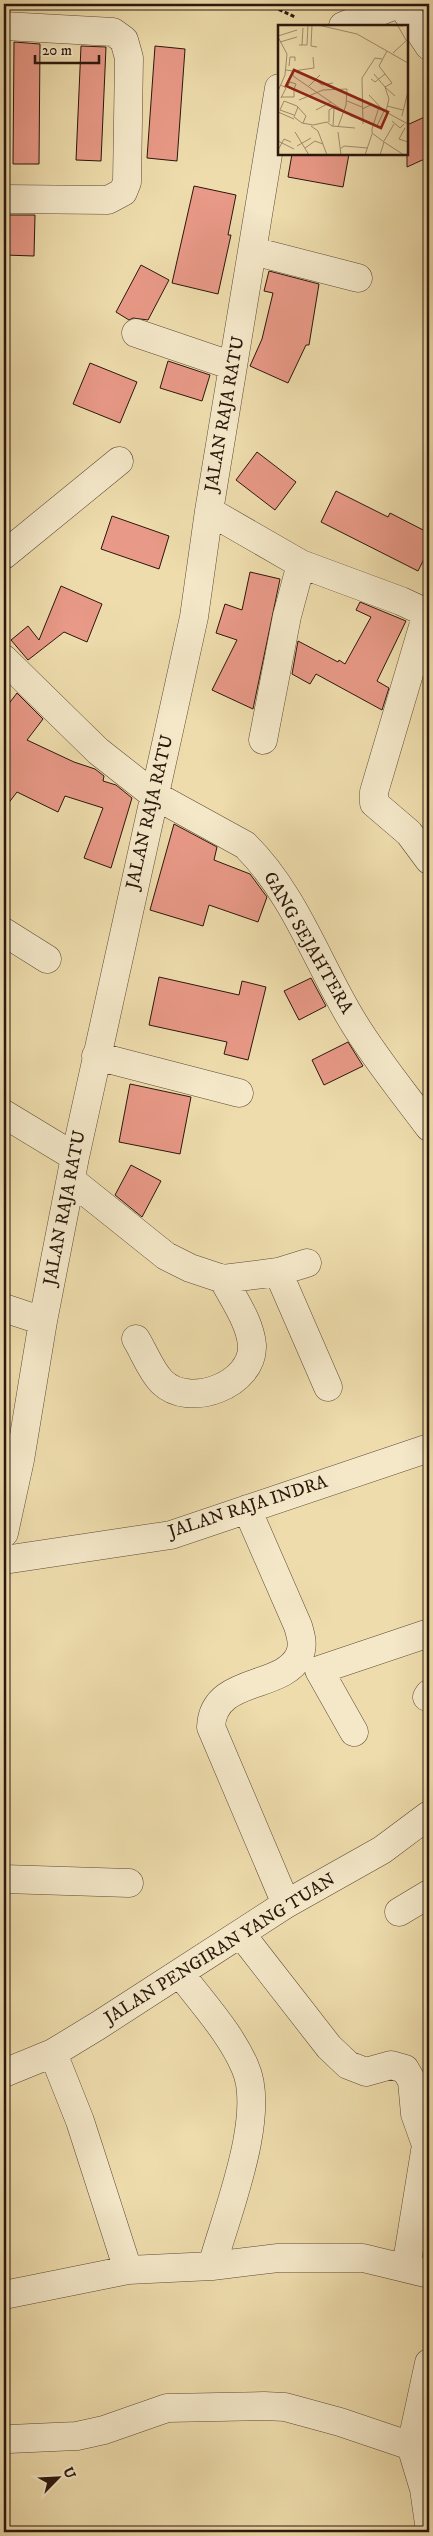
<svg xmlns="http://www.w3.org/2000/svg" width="433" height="2536" viewBox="0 0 433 2536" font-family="'IM FELL DW Pica',serif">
  <rect width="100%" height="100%" fill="#eedcac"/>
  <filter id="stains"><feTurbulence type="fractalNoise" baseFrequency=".004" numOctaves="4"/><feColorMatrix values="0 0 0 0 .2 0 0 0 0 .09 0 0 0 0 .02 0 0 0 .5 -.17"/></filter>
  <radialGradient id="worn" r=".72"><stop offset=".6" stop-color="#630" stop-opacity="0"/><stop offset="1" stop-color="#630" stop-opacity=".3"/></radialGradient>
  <path fill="#e89987" stroke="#2b170c" d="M14 42 40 44 39 164H13Z
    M81 46 106 47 101 161 76 160Z
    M155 46 185 49 177 161 147 158Z
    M429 115V157L407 167V125Z
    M292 154H349L343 187 288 177Z
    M194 186 236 195 228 235H231L218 294 172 283Z
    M4 215H35L34 256 4 255Z
    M141 265 169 280 148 320 133 318 129 320 116 312Z
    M269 271 319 284 309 345H306L288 383 250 366 262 339 273 293 264 291Z
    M168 361 210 375 202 401 160 388Z
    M90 363 137 382 120 423 73 404Z
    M257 452 296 482 275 510 236 480Z
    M336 491 388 517 390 513 429 533V549L418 571 321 522Z
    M112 516 169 536 159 569 101 549Z
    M250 572 280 579 253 709 212 690 237 640 216 633 225 604 242 610Z
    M61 586 102 604 87 642 64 632 28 660 11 640 28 626 39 640Z
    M360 602 406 621 377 681 389 688 382 710 316 674 310 684 292 674 298 641 338 662 339 660 345 664 371 617 356 610Z
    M17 693 43 719 27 740 74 762 95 769 104 776 103 781 116 785 132 798 111 868 84 858 103 808 65 796 58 812 17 792 4 809V710Z
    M174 824 217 847 214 860 250 874 267 897 258 922 209 905 203 926 150 910Z
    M159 977 239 995 242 981 266 987 248 1060 224 1054 227 1042 149 1025Z
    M311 978 326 1006 299 1020 284 991Z
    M348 1042 363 1066 324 1085 312 1060Z
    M130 1084 191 1097 180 1154 119 1142Z
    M131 1165 161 1181 142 1217 115 1195Z"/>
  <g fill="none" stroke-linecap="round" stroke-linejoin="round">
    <g stroke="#5c4834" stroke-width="29">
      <path id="minor" d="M401 4 429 46
        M4 26 113 32 124 40 129 58 127 182 123 192 108 200 4 199
        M343 26 398 4
        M253 251 358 278
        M136 333 233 366
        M209 511 301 564 401 601 429 614
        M4 555 119 461
        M427 613 374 792V803L409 833 429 860
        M4 659 98 751 154 795 245 845C294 893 317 962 352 1020 374 1057 403 1092 429 1127
        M263 740 287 616 301 564
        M4 932 47 959
        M96 1056 239 1093
        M4 1114 75 1157
        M71 1180 166 1256 190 1268 223 1279 278 1272 307 1263
        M278 1272 328 1387
        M4 1308 43 1321
        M136 1339C144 1352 151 1371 162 1382 189 1409 254 1385 252 1345 250 1322 234 1300 223 1279
        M247 1509 298 1626C301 1636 304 1646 299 1656 283 1690 213 1676 211 1727L286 1904
        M4 1533 20 1460 43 1321 75 1157 194 617 209 511 279 88
        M4 1560 171 1535 429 1448
        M427 1697 429 1694
        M354 1732 319 1670 429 1633
        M4 1879 129 1883
        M399 1912 429 1894
        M241 1934 329 2047 348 2065 366 2072 391 2065 405 2069 412 2081 415 2114 426 2145 406 2268
        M180 1973C202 2003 230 2032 245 2067 267 2115 226 2215 212 2266
        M53 2053 80 2121 128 2270
        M4 2073 53 2053 99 2025 286 1904 382 1850 429 1815
        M4 2295 128 2270 212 2266 278 2258H363L429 2274
        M429 2363 411 2446 424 2489 429 2524
        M9 2439 77 2436 104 2430 167 2408 264 2406 285 2407 340 2422 411 2446"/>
    </g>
    <path stroke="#2b170c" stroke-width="3" stroke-dasharray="4 2.5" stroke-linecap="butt" d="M267 4 295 17"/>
    <use href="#minor" stroke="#f4e8c9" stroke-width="28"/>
  </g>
  <g text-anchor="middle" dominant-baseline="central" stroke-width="4" stroke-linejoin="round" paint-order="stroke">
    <g font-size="18" fill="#2b170c" stroke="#f4e8c9">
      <text transform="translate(225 414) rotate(-80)">JALAN RAJA RATU</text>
      <text transform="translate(150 812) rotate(-77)">JALAN RAJA RATU</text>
      <text transform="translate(308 943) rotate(60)">GANG SEJAHTERA</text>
      <text transform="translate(65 1208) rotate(-79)">JALAN RAJA RATU</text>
      <text transform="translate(248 1507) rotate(-18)">JALAN RAJA INDRA</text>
      <text transform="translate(220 1949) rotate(-32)">JALAN PENGIRAN YANG TUAN</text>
    </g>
  </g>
  <g transform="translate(278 25)">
    <rect width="130" height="130" fill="#eedcac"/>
    <path fill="none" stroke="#a08d6c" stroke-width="1" d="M34 0 33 21 39 22M40 0 79 9 130 38M108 0 125 1M120 1 128 15M0 11 19 5M0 12 9 29 7 50 0 66M2 17 19 12M21 20H29L30 0M24 20 25 3M109 26 101 41 114 58 107 62 117 71M115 28 130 14M11 41 12 32H17V36M8 45 15 46V51L73 91 94 99M15 46 36 43 35 32M96 49 107 62 111 74 108 86M93 54 97 57 107 49M38 55 44 60 55 58M31 61 42 50M9 62 12 57 18 59 16 64M91 70 106 86 130 99M3 72H16V64L9 61M3 73 8 63 3 60M21 75 45 65 69 64 68 80 60 102M69 76 84 82M109 81 125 85M20 82 16 92 24 98 35 100 49 97 54 101 77 103M101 82 94 104V108L106 117 102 130M84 84 93 80 99 83M38 85 53 77M0 87 16 94M16 90 2 85 6 76 19 81 28 91 25 98M124 91 130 66M114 96 122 103 126 99M51 97V85L58 81M85 99 84 53 97 33 104 34M33 101 40 106 49 130M55 101 56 83M99 101 106 86M127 103 121 114 130 117M17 107 31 130M60 107 63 130M0 116 16 124M106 116 116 99M106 117 126 130M19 121 33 113M27 123 37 116 45 119M62 124 66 121 90 123M0 125 6 114 13 117M87 130 94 109"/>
    <path fill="#8f2418" fill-opacity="0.15" stroke="#8f2418" stroke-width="2.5" d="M16 45 110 87 103 103 8 61Z"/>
    <rect width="130" height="130" fill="none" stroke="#2b170c" stroke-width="2.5"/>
  </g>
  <rect width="433" height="2536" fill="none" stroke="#eedcac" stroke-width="20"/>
  <rect x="5" y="5" width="423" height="2526" fill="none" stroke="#2b170c" stroke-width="2.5"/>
  <rect x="10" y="10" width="413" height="2516" fill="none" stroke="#2b170c"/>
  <g transform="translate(58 2478) rotate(66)" stroke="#f4e8c9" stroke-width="4" paint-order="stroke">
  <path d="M0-4L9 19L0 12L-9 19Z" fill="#2b170c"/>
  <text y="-8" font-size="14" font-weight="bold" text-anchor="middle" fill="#2b170c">U</text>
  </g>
  <path d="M35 55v8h64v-8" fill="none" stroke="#2b170c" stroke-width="2.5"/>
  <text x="42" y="55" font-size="15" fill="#2b170c" stroke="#f4e8c9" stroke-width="4" paint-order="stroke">20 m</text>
  <rect width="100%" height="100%" filter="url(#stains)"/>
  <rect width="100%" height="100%" fill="url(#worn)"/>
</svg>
